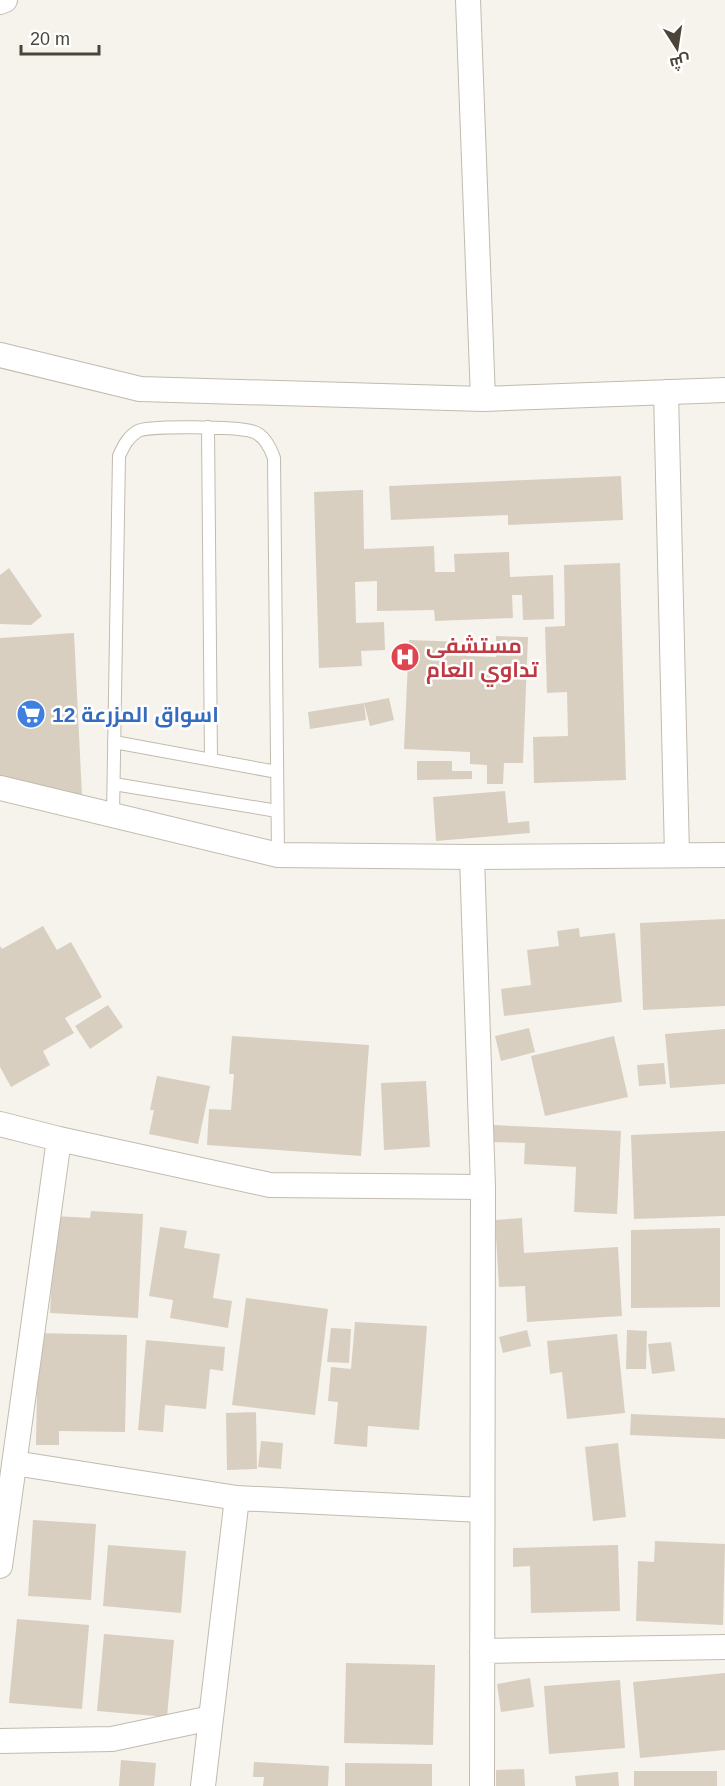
<svg xmlns="http://www.w3.org/2000/svg" width="725" height="1786" viewBox="0 0 725 1786" font-family="Helvetica,Cairo,sans-serif">
  <rect width="100%" height="100%" fill="#f6f3ec"/>
  <path fill="#d8cfc1" d="M621 476 623 520 508 525V515L391 520 389 486Z
    M363 490 364 549 434 546 435 572H455L454 554 509 552 510 577 553 575 554 619 523 620 522 595H512L513 618 435 621 434 610 377 611V581L355 582 356 623 384 622 385 650 361 651 362 666 319 668 314 492Z
    M620 563 626 780 534 783 533 737 568 736 567 692 547 693 545 627 565 626 564 565Z
    M9 568 42 616 31 625 0 624V575Z
    M74 633 82 796 0 778V638Z
    M496 636 528 637 523 763H504L503 784H487V765L470 764V752L404 749 409 640 466 642V656L496 657Z
    M389 698 394 720 370 726 364 703Z
    M364 703 366 720 310 729 308 712Z
    M417 761H452V771H472V779L417 780Z
    M505 791 508 823 529 821 530 833 436 841 433 797Z
    M725 919V1006L643 1010 640 923Z
    M43 926 57 950 71 942 102 997 65 1018 74 1033 43 1051 50 1065 11 1087 0 1067V946L2 949Z
    M579 928 580 937 615 933 622 1002 504 1016 501 989 531 985 527 950 559 946 557 931Z
    M108 1005 123 1027 90 1049 75 1026Z
    M529 1028 535 1052 501 1061 495 1036Z
    M725 1029V1084L670 1088 665 1034Z
    M232 1036 369 1045 361 1156 207 1145 209 1109 231 1110 234 1074H229Z
    M614 1036 628 1097 545 1116 531 1056Z
    M664 1063 666 1084 639 1086 637 1065Z
    M157 1076 210 1086 198 1144 149 1134 154 1110H150Z
    M426 1081 430 1147 384 1150 381 1083Z
    M494 1125 621 1131 617 1214 574 1212 576 1167 524 1164 525 1143 493 1142Z
    M725 1131V1216L634 1219 631 1135Z
    M91 1211 143 1214 138 1318 50 1313 55 1216 90 1218Z
    M522 1218 524 1253 618 1247 622 1316 527 1322 525 1286 499 1287 495 1220Z
    M160 1227 187 1231 184 1248 220 1254 213 1298 232 1301 228 1328 170 1318 173 1300 149 1296Z
    M720 1228V1307L631 1308V1230Z
    M246 1298 328 1309 315 1415 232 1405Z
    M355 1322 427 1326 419 1430 368 1426 367 1447 334 1444 338 1402 328 1401 331 1367 351 1369Z
    M331 1328 351 1329 349 1363 327 1362Z
    M527 1330 531 1346 503 1353 499 1337Z
    M627 1330 647 1331 646 1369H626Z
    M38 1333 127 1335 125 1432 59 1431V1445H36Z
    M617 1334 625 1413 567 1419 562 1372 550 1374 547 1341Z
    M146 1340 225 1347 223 1371 210 1369 206 1409 165 1405 163 1432 138 1430Z
    M671 1342 675 1371 652 1374 648 1344Z
    M256 1412 257 1469 227 1470 226 1413Z
    M631 1414 725 1418V1439L630 1435Z
    M261 1441 283 1443 281 1469 258 1467Z
    M618 1443 626 1517 593 1521 585 1447Z
    M33 1520 96 1524 91 1600 28 1596Z
    M655 1541 725 1544 723 1625 636 1621 638 1561 654 1562Z
    M108 1545 186 1551 181 1613 103 1606Z
    M618 1545 620 1611 531 1613 530 1566 513 1567V1548Z
    M17 1619 89 1625 82 1709 9 1703Z
    M104 1634 174 1640 167 1717 97 1711Z
    M346 1663 435 1665 433 1745 344 1743Z
    M725 1673V1750L640 1758 633 1682Z
    M530 1678 534 1707 501 1712 497 1684Z
    M620 1680 625 1748 549 1754 544 1686Z
    M121 1760 156 1763 154 1786H119Z
    M254 1762 329 1766 328 1786H263L264 1777H253Z
    M345 1763 432 1764V1786H345Z
    M524 1769 525 1786H496V1770Z
    M634 1771H717V1786H634Z
    M618 1772 619 1786H576L575 1776Z"/>
  <g fill="none" stroke-linecap="round" stroke-linejoin="round">
    <g stroke="#c2bbae" stroke-width="14">
      <path id="service" d="M208 427 211 760
        M114 742 277 772
        M114 784 277 811
        M113 815 119 456C124 445 128 437 138 431 148 425 237 427 251 431 264 434 270 447 274 458L278 855"/>
    </g>
    <g stroke="#c2bbae" stroke-width="26">
      <path id="minor" d="M468 0 483 399
        M0 2 5 0
        M0 355 140 389 483 399 725 390
        M666 392 677 855
        M0 788 278 855 472 857 725 855
        M472 857 483 1187 482 1786
        M0 1124 59 1139 270 1185 483 1187
        M14 1463 237 1498 482 1510
        M0 1566 59 1139
        M482 1651 725 1647
        M0 1741 112 1739 211 1718
        M203 1786 237 1498"/>
    </g>
    <use href="#service" stroke="#fff" stroke-width="12"/>
    <use href="#minor" stroke="#fff" stroke-width="24"/>
  </g>
  <defs>
    <g id="hospital-disc" transform="scale(1.5)"><circle r="9.5" fill="#e0444e" stroke="#fff"/><path d="M-5-5h3v3.5h4V-5h3V5h-3V1.5h-4V5h-3Z" fill="#fff"/></g>
    <g id="supermarket-disc" transform="scale(1.5)"><circle r="9.5" fill="#3f7fe0" stroke="#fff"/><path d="M-6-5.5h2.5l.6 2H6L4.5 2H-2.5L-4.4-4H-6ZM-1.5 3.2a1.3 1.3 0 1 0 .1 0ZM3 3.2a1.3 1.3 0 1 0 .1 0Z" fill="#fff"/></g>
  </defs>
  <g fill-rule="evenodd">
    <use href="#hospital-disc" x="405" y="657"/>
    <use href="#supermarket-disc" x="31" y="714"/>
  </g>
  <g text-anchor="middle" dominant-baseline="central" stroke-width="5" stroke-linejoin="round" paint-order="stroke">
    <g font-size="21" font-weight="bold" fill="#be3a42" stroke="#fff" text-anchor="start">
      <text x="426" y="645">مستشفى<tspan x="426" dy="24">تداوي العام</tspan></text>
    </g>
    <g font-size="21" font-weight="bold" fill="#366cbe" stroke="#fff" text-anchor="start">
      <text x="52" y="714">اسواق المزرعة 12</text>
    </g>
  </g>
  <g transform="translate(677 48) rotate(168)" stroke="#ffffff" stroke-width="4.5" paint-order="stroke">
  <path d="M0-4.5L10 22L0 15L-10 22Z" fill="#4b4439"/>
  <text y="-9" font-size="16" font-weight="bold" text-anchor="middle" fill="#4b4439">ش</text>
  </g>
  <path d="M21 45v9h78v-9" fill="none" stroke="#4b4439" stroke-width="3"/>
  <text x="30" y="45" font-size="18" fill="#4b4439" stroke="#ffffff" stroke-width="4.5" paint-order="stroke">20 m</text>
</svg>
